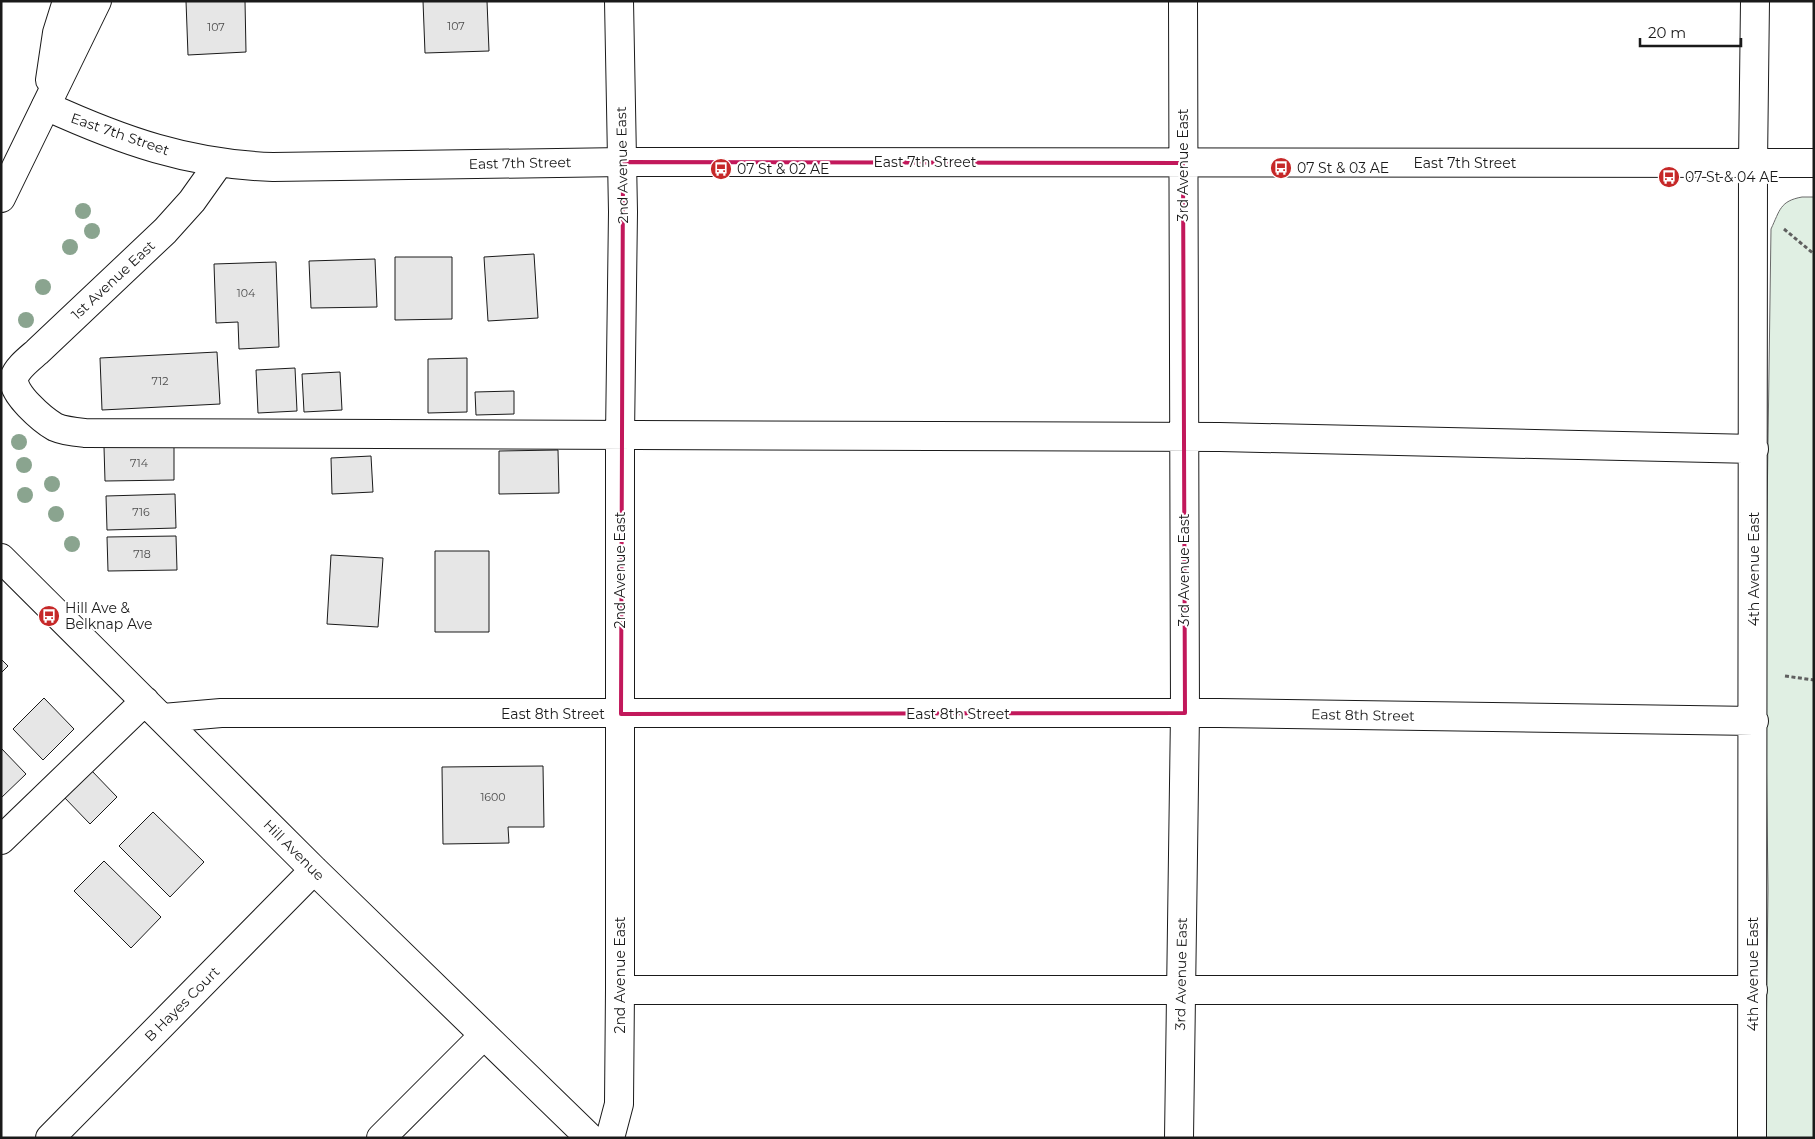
<svg xmlns="http://www.w3.org/2000/svg" width="1815" height="1139" viewBox="0 0 1815 1139" font-family="Montserrat,sans-serif">
  <rect width="100%" height="100%" fill="#fff"/>
  <path fill="#e0efe3" stroke="#6a6a6a" d="M1802 197H1814V1138H1765L1768 889 1765 654 1771 229C1780 210 1780 201 1802 197Z"/>
  <path fill="#e6e6e6" stroke="#1a1a1a" d="M186 1H245L246 52 188 55Z
    M423 1H487L489 51 425 53Z
    M534 254 538 318 488 321 484 257Z
    M395 257H452V319L395 320Z
    M375 259 377 307 311 308 309 261Z
    M276 262 279 347 239 349 238 322 216 323 214 264Z
    M217 352 220 404 102 410 100 358Z
    M467 358V412L428 413V359Z
    M295 368 297 411 258 413 256 370Z
    M340 372 342 410 304 412 302 374Z
    M514 391V414L476 415 475 392Z
    M174 445V480L105 481 104 447Z
    M558 450 559 493 499 494V451Z
    M371 456 373 492 332 494 331 458Z
    M175 494 176 528 107 530 106 496Z
    M176 536 177 570 108 571 107 537Z
    M435 551H489V632H435Z
    M331 555 383 558 378 627 327 624Z
    M1 659 8 666 1 673Z
    M44 698 74 729 43 760 13 729Z
    M1 748 26 774 1 798Z
    M543 766 544 827H508L509 843 443 844 442 767Z
    M91 770 117 797 90 824 63 796Z
    M153 812 204 862 170 897 119 846Z
    M104 861 161 917 131 948 74 891Z"/>
  <g fill="none" stroke-linecap="round" stroke-linejoin="round">
    <g stroke="#1a1a1a" stroke-width="30">
      <path id="minor" d="M46 106C123 141 188 164 273 167L623 162 1814 163
        M219 163 192 201 165 231 37 352C29 359 17 368 14 378 11 393 43 420 55 427 64 431 75 432 85 433L1220 437 1754 449
        M1 558 314 870 590 1138
        M163 718 221 713H1219L1754 721
        M1 840 145 701
        M620 990H1753
        M50 1138 314 870
        M381 1138 484 1035
        M610 1138 619 1104 620 990V435L623 212 619 1
        M1179 1138 1185 713 1183 1
        M1752 1138 1753 164 1755 1"/>
    </g>
    <g stroke="#1a1a1a" stroke-width="30">
      <path id="highway" d="M50 80 57 33 67 1
        M1 198 97 1"/>
    </g>
    <path stroke="#5f5f5f" stroke-width="3" stroke-dasharray="4 2.5" stroke-linecap="butt" d="M1784 229 1814 254
      M1785 676 1814 680"/>
    <use href="#minor" stroke="#fff" stroke-width="28"/>
    <use href="#highway" stroke="#fff" stroke-width="28"/>
  </g>
  <g fill="#8aa48f">
    <circle cx="83" cy="211" r="8"/>
    <circle cx="92" cy="231" r="8"/>
    <circle cx="70" cy="247" r="8"/>
    <circle cx="43" cy="287" r="8"/>
    <circle cx="26" cy="320" r="8"/>
    <circle cx="19" cy="442" r="8"/>
    <circle cx="24" cy="465" r="8"/>
    <circle cx="52" cy="484" r="8"/>
    <circle cx="25" cy="495" r="8"/>
    <circle cx="56" cy="514" r="8"/>
    <circle cx="72" cy="544" r="8"/>
  </g>
  <path fill="none" stroke="#c2185b" stroke-width="4" stroke-linejoin="round" d="M623 162 1183 163 1185 713 621 714Z"/>
  <defs>
    <g id="bus-disc" transform="scale(1.125)"><circle r="9.5" fill="#c62828" stroke="#fff"/><path d="M-5-6H5V4H4V6H2V4H-2V6H-4V4H-5ZM-3.5-4V0h7V-4ZM-3.5 1.2v1.5H-2V1.2ZM2 1.2v1.5H3.5V1.2Z" fill="#fff"/></g>
  </defs>
  <g fill-rule="evenodd">
    <use href="#bus-disc" x="1281" y="168"/>
    <use href="#bus-disc" x="721" y="169"/>
    <use href="#bus-disc" x="1669" y="177"/>
    <use href="#bus-disc" x="49" y="616"/>
  </g>
  <g text-anchor="middle" dominant-baseline="central" stroke-width="4" stroke-linejoin="round" paint-order="stroke">
    <g font-size="11" fill="#4d4d4d">
      <text x="456" y="26">107</text>
      <text x="216" y="27">107</text>
      <text x="246" y="293">104</text>
      <text x="160" y="381">712</text>
      <text x="139" y="463">714</text>
      <text x="141" y="512">716</text>
      <text x="142" y="554">718</text>
      <text x="493" y="797">1600</text>
    </g>
    <g font-size="14" fill="#1a1a1a" stroke="#fff">
      <text transform="translate(120 134) rotate(19)">East 7th Street</text>
      <text x="925" y="162">East 7th Street</text>
      <text transform="translate(520 163) rotate(-1)">East 7th Street</text>
      <text x="1465" y="163">East 7th Street</text>
      <text transform="translate(622 165) rotate(-91)">2nd Avenue East</text>
      <text transform="translate(1183 165) rotate(-90)">3rd Avenue East</text>
      <text transform="translate(113 280) rotate(-43)">1st Avenue East</text>
      <text transform="translate(1754 569) rotate(-90)">4th Avenue East</text>
      <text transform="translate(620 570) rotate(-90)">2nd Avenue East</text>
      <text transform="translate(1184 570) rotate(-90)">3rd Avenue East</text>
      <text x="553" y="714">East 8th Street</text>
      <text x="958" y="714">East 8th Street</text>
      <text transform="translate(1363 715) rotate(1)">East 8th Street</text>
      <text transform="translate(294 850) rotate(45)">Hill Avenue</text>
      <text transform="translate(1181 974) rotate(-89)">3rd Avenue East</text>
      <text transform="translate(1753 974) rotate(-90)">4th Avenue East</text>
      <text transform="translate(620 975) rotate(-90)">2nd Avenue East</text>
      <text transform="translate(182 1004) rotate(-45)">B Hayes Court</text>
    </g>
    <g font-size="14" fill="#1a1a1a" stroke="#fff" text-anchor="start">
      <text x="1297" y="168">07 St &amp; 03 AE</text>
      <text x="737" y="169">07 St &amp; 02 AE</text>
      <text x="1685" y="177">07 St &amp; 04 AE</text>
      <text x="65" y="608">Hill Ave &amp;<tspan x="65" dy="16">Belknap Ave</tspan></text>
    </g>
  </g>
  <rect width="1815" height="1139" fill="none" stroke="#1a1a1a" stroke-width="5"/>
  <path d="M1640 38v8h101v-8" fill="none" stroke="#1a1a1a" stroke-width="2.5"/>
  <text x="1648" y="38" font-size="15" fill="#1a1a1a" stroke="#ffffff" stroke-width="4" paint-order="stroke">20 m</text>
</svg>
